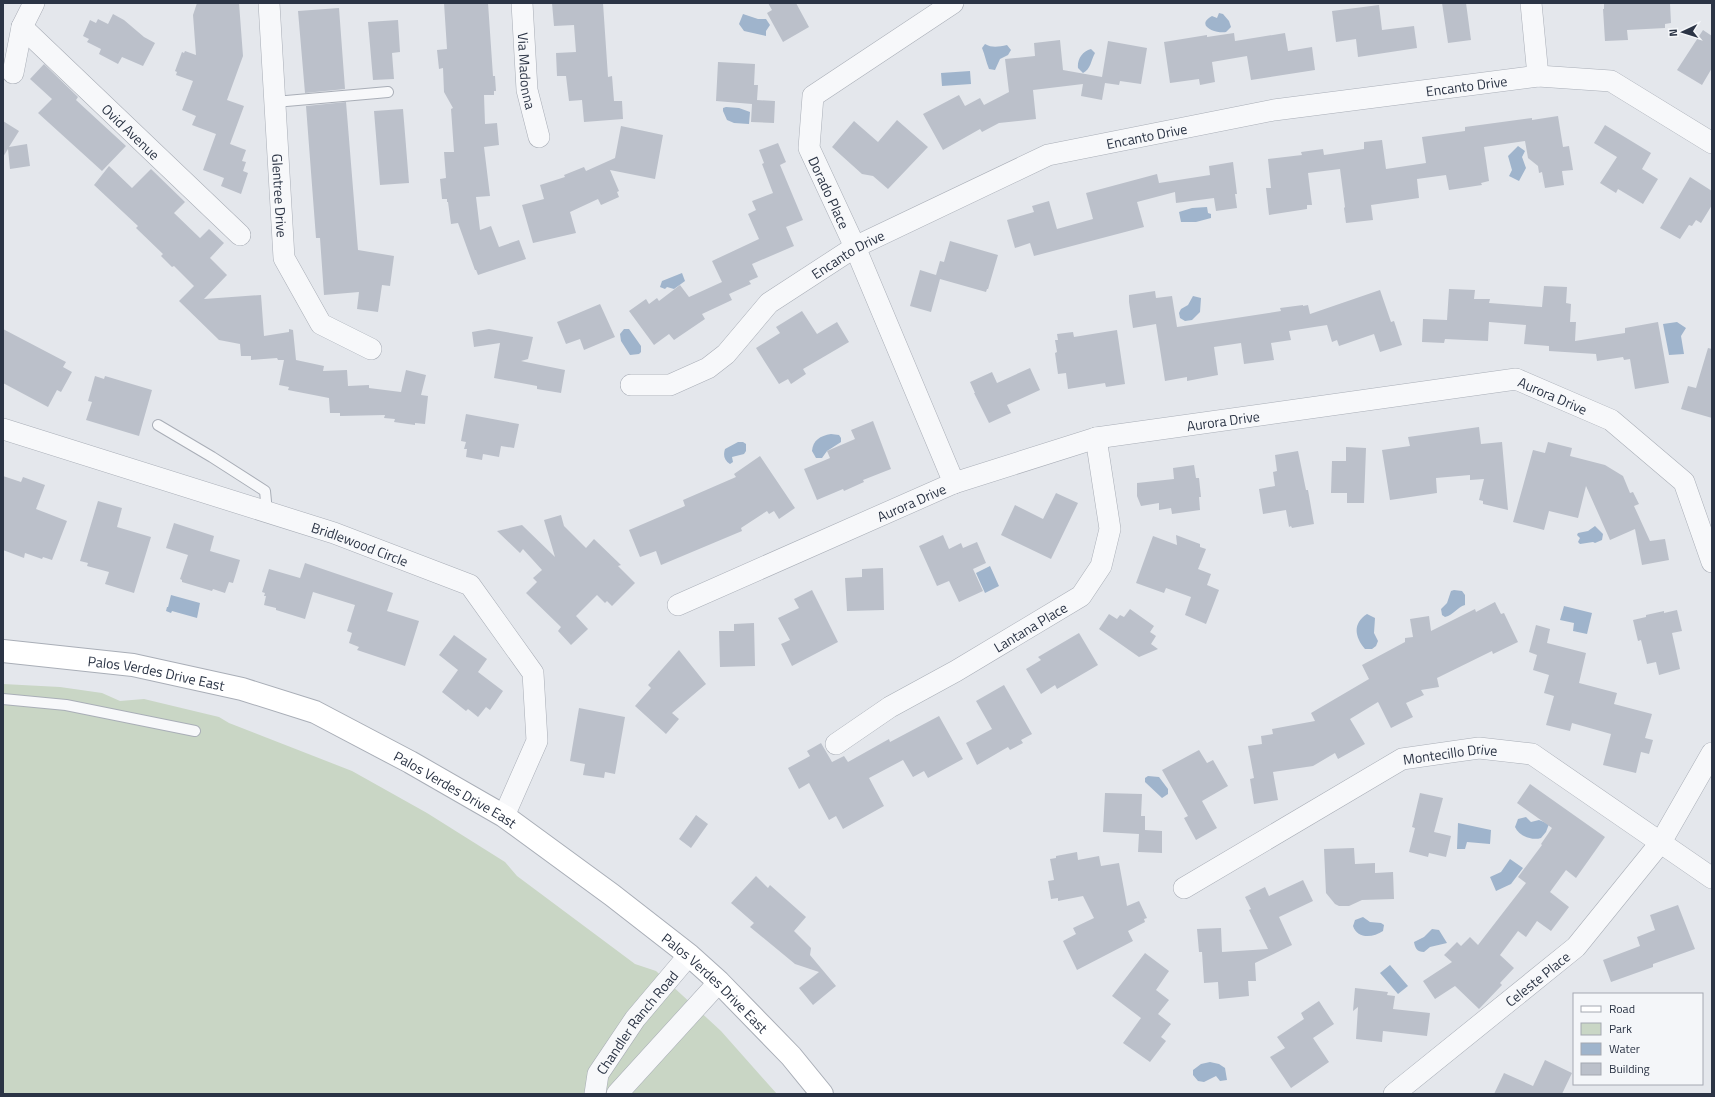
<svg xmlns="http://www.w3.org/2000/svg" width="1715" height="1097" viewBox="0 0 1715 1097" font-family="'Titillium Web',sans-serif">
  <rect width="100%" height="100%" fill="#e4e7ec"/>
  <path fill="#c9d6c5" d="M3 684 60 687 102 693 120 701 144 699 219 717 229 723 352 771 427 813 505 862 517 876 635 964 656 971 721 1031 777 1094H3Z"/>
  <path fill="#9fb4cc" d="M1219 13 1223 14 1229 21 1231 27 1226 32C1217 34 1194 26 1212 16L1217 18Z
    M743 14 758 19H766L770 25 766 31V36L744 31 739 24Z
    M985 44C992 48 998 47 1007 45L1011 50 1008 55 1000 59 995 70 989 69C986 62 985 55 982 48Z
    M1091 49 1095 53C1091 60 1091 69 1083 73L1078 68C1077 60 1082 51 1091 49Z
    M970 71 971 84 942 86 941 73Z
    M726 107 739 108 750 112 749 124 734 123 727 120 723 111V108Z
    M1518 146 1525 151 1522 157 1526 168 1519 181 1509 176 1512 170 1508 156Z
    M1207 207 1208 213 1211 214V218L1196 222H1181L1179 212 1192 208Z
    M682 273 685 281 674 289 667 287 665 289 660 287 662 281Z
    M1193 296 1201 298 1200 312 1192 320 1185 321 1180 318 1179 313 1181 309 1188 305Z
    M1677 322 1686 328 1681 336 1684 354 1669 355 1663 324Z
    M624 329H629L641 346V352L639 354 630 355 621 341 620 334Z
    M831 434 839 435 841 438V442L827 451 822 458H816L812 451C813 440 820 436 831 434Z
    M738 442H743L746 444V451L744 454 732 457 733 462 730 464C724 460 723 455 725 449Z
    M1595 526 1603 534 1602 540 1595 543 1593 542 1580 544 1578 542 1580 538 1577 535 1578 533 1588 531Z
    M990 566 999 586 985 593 976 573Z
    M1454 590 1462 591 1465 595V605C1457 607 1454 615 1445 617L1442 615 1441 609 1447 603 1451 591Z
    M171 595 200 603 197 618 172 611 171 613 166 611 167 607H168Z
    M1564 606 1592 613 1587 634 1573 631 1574 623 1560 620Z
    M1367 614 1375 618 1374 633 1378 641 1376 646 1372 649H1365C1355 637 1352 624 1367 614Z
    M1148 776 1159 777 1168 789V794L1162 798 1145 782V778Z
    M1526 817 1531 822 1539 820 1549 824 1546 832 1541 838C1532 841 1519 836 1515 827L1518 819Z
    M1458 823 1491 830 1490 844 1467 842 1465 849H1457Z
    M1510 859 1523 868 1511 884 1496 891 1490 877 1501 872Z
    M1363 917 1370 922 1381 923 1384 925 1383 931C1373 938 1357 939 1353 926L1355 920Z
    M1432 929 1439 930 1447 943 1430 947 1424 952C1417 952 1415 948 1414 942L1424 937Z
    M1390 965 1408 986 1398 994 1380 973Z
    M1210 1062 1219 1064 1225 1068 1227 1080 1220 1081 1216 1076 1204 1082 1198 1081 1193 1075V1070L1201 1064Z"/>
  <path fill="#bbc0ca" d="M197 3H239L243 56 227 100 244 106 230 144 246 150 242 161 246 162 243 171 248 173 241 194 221 186 224 178 203 170 216 134 192 125 196 116 182 110 193 81 176 75 177 72 175 71 182 52 184 53 185 51 196 55 193 15Z
    M444 3H488L493 76H495L496 91H494V95H484L485 124 497 123 499 145 484 147 490 196 476 197 480 230 491 226 499 247 519 240 526 259 478 275 476 270H475L458 223 451 224 448 202H447V199H442L440 179 446 178 444 152H454L451 109 453 108 444 92 443 68 439 69 437 50 447 49Z
    M552 3H603L608 77 612 76 614 101H622L623 119 584 122 582 100 569 101 566 76H557L556 53 576 52 574 25 554 26Z
    M768 3H796L809 27 783 42 767 13 772 10Z
    M1442 3H1466L1471 40 1448 43Z
    M1604 3H1670L1671 23 1665 24V28L1627 30 1628 40 1605 41 1603 9H1604Z
    M1379 5 1382 30 1414 26 1417 48 1358 57 1356 39 1336 42 1332 11Z
    M339 8 345 89 305 93 298 11Z
    M113 14 124 20 144 37 155 43 143 66 122 57 118 64 99 54 101 49 87 42 89 39 83 36 90 20 96 23 98 19 108 24Z
    M398 20 400 52 392 53 394 79 373 80 368 22Z
    M1703 30 1712 36V68L1702 85 1677 70Z
    M1234 33 1235 41 1285 33 1288 51 1312 47 1315 70 1251 80 1247 56 1212 62 1215 82 1200 85 1199 79 1170 83 1164 42 1207 35V37Z
    M1060 40 1063 70 1102 77 1108 41 1147 48 1141 84 1120 81 1119 85 1105 83 1102 100 1081 96 1083 84 1033 90 1036 119 999 123 982 132 980 129 943 150 923 114 959 95 965 106 980 98 984 105 1009 92 1005 59 1035 56 1034 43Z
    M718 62 755 64 754 85H758L757 100 775 101 774 123 751 122 752 104 716 101Z
    M44 64 78 97 76 100 126 146 102 171 38 113 52 99 30 79Z
    M346 102 358 250 394 256 390 286 382 285 378 312 357 309 359 292 324 295 320 238H316L306 106Z
    M403 109 409 183 380 185 374 111Z
    M1558 116 1563 147 1569 146 1573 170 1562 171 1564 185 1545 188 1542 172 1539 173 1538 166 1528 158 1525 141 1484 147 1489 181 1481 183 1482 185 1449 190 1446 175 1417 179 1419 198 1371 205 1373 220 1346 223 1344 208 1345 207 1340 169 1308 173 1312 205H1307V209L1269 215 1266 188H1271L1268 159 1302 155 1301 152 1323 149 1324 155 1364 149V142L1382 140 1386 169 1426 163 1422 137 1465 131V127L1532 118V120Z
    M897 120 928 147 888 189 873 176 862 174 832 147 854 121 878 142Z
    M3 121 19 131 9 147 27 144 30 166 10 169 8 149 3 157Z
    M1605 125 1651 153 1642 169 1658 179 1643 204 1618 189 1616 193 1600 183 1617 157 1594 143Z
    M621 126 663 135 655 179 610 170 619 191 617 192 619 197 601 205 598 199 570 212 576 233 533 243 522 205 544 199 540 185 565 177 564 175 584 167 586 171 615 158Z
    M778 143 786 162 780 165 803 220 786 227 794 246 752 264 758 277 749 281 751 284 729 294 732 300 702 314 705 319 674 340 669 334 654 345 629 311 646 299 649 304 657 298 659 301 680 285 689 297 722 282 712 261 759 239 748 214 756 210 752 201 773 193 762 164 764 163 759 150Z
    M1233 162 1237 194H1235L1237 208 1216 211 1214 198 1176 203 1175 192 1137 202 1144 227 1034 256 1030 243 1015 248 1007 220 1034 212 1032 206 1049 201 1057 229 1093 219 1086 193 1157 174 1159 183 1210 175 1209 166Z
    M109 166 132 188 151 169 185 202 174 213 200 238 209 229 224 243 210 258 227 275 204 299 261 295 264 336 289 332V329L293 330 296 360 324 366 323 371 347 370 348 386 369 385V388L401 392 406 370 426 375 421 395 428 396 425 424 415 423V425L394 422 395 419 384 418 385 415 340 416V413H330L329 398 288 390 289 387 279 385 284 360H278L277 358 251 360V356H241L240 344 219 340 179 301 194 286 174 266 172 267 161 256 163 254 136 228 138 226 94 185Z
    M1690 177 1712 191V205L1701 223 1696 220 1692 226 1689 225 1680 239 1660 228Z
    M950 241 998 255 988 289H987L986 292 940 279 931 312 910 306 920 270 936 275 940 261 944 262Z
    M1544 286 1567 287 1566 303 1571 304 1570 322H1576L1575 341 1625 333V328L1658 322 1669 383 1635 389 1630 359 1624 360 1623 357 1597 361 1596 354 1549 351V346L1524 344 1526 325 1489 322 1488 341 1445 339 1444 343 1422 342 1423 319 1447 320 1449 289 1475 290 1474 299H1490L1489 303 1542 307Z
    M1380 290 1391 322 1394 321 1402 345 1380 352 1374 334 1339 346 1337 340 1332 342 1327 325 1289 331 1291 340 1271 343 1274 360 1244 364 1241 343 1214 347 1218 375 1187 381V377L1165 381 1156 324 1133 328 1129 302V295L1155 291 1156 298 1172 296 1177 327 1281 311 1280 308 1303 305V306L1308 305 1310 314Z
    M600 304 615 337 584 350 580 339 566 344 557 322Z
    M802 311 817 334 837 322 849 342 803 369 806 374 791 384 788 379 779 384 756 348 780 333 776 327Z
    M3 329 66 362 63 367 72 372 61 392 57 390 48 407 3 383Z
    M489 329 533 337 528 359 521 361 565 370 561 393 537 389V386L494 378 500 343 474 347 472 332Z
    M1117 330 1125 384 1106 387 1105 383 1068 389 1066 373 1058 374 1055 353 1057 352 1055 340H1058L1057 334 1073 332 1074 337Z
    M1708 348 1712 349V418L1681 409 1688 386 1696 388Z
    M1030 368 1040 390 1007 405 1011 413 989 423 974 393H975L970 382 992 372 997 383Z
    M95 376 104 379 105 376 152 390 139 436 86 420 92 402 88 401Z
    M466 414 519 424 514 448 501 446 499 457 483 454 482 460 466 457 467 449H464L466 442 461 441Z
    M873 421 891 469 863 480 864 482 844 491 843 489 817 500 804 469 830 458 827 451 855 439 851 430Z
    M1479 427 1481 444 1502 442 1508 510 1483 504V501L1479 500 1484 479 1470 480V475L1436 478 1437 493 1390 500 1382 450 1410 446 1408 437Z
    M1548 442 1572 448 1570 456 1605 465 1623 476 1630 493 1633 492 1639 504 1634 506 1650 541 1665 539 1669 560 1642 565 1635 529 1610 540 1586 486 1578 518 1549 511 1544 530 1513 522 1533 450 1545 453Z
    M1346 447 1366 448 1364 503H1347V493H1331L1332 461H1346Z
    M1298 451 1306 490H1308L1314 524 1292 528 1291 526 1289 527 1286 510 1263 514 1259 489 1275 486 1273 472 1277 471 1275 455Z
    M760 456 795 508 779 519 774 511 769 514 767 511 741 528 742 531 661 565 656 551 640 557 629 530 685 506 683 500 736 477 734 474Z
    M1194 465 1196 478H1199L1201 497H1199L1200 510 1172 514 1171 508 1159 510V503L1141 506 1137 496V483L1174 479 1173 468Z
    M3 476 21 482 23 477 45 485 36 509 67 521 52 560 43 557 42 559 25 553 24 558 3 550Z
    M1056 493 1078 503 1051 559 1001 535 1015 505 1043 519Z
    M98 501 122 508 117 527 151 537 134 593 105 584 109 572 87 566 88 563 80 561Z
    M561 515 564 526 586 548 594 539 621 565 618 566 635 583 612 606 607 601 605 603 597 595 576 616 588 629 571 645 558 631 561 627 526 593 537 582 533 578 542 570 523 549 520 553 497 531 522 525 555 557 544 520Z
    M174 523 214 536 210 551 240 560 233 583 229 582 225 593 213 589 212 591 182 582V580L180 579 188 555 166 548Z
    M943 535 949 549 961 543 963 548 977 542 986 563 973 569 983 591 959 602 949 581 937 586 919 546Z
    M1176 535 1200 544V547L1206 549 1198 569 1211 574 1207 585 1219 590 1206 624 1185 615 1191 597 1166 588 1164 593 1136 583 1153 536 1177 545Z
    M305 563 393 593 387 611 419 621 405 666 357 650 359 647 349 643 352 633 347 631 355 605 313 592 305 619 276 610V608L264 605 266 596H264L265 593 262 592 269 569 300 578Z
    M883 568 884 610 847 611 845 578 862 577V569Z
    M812 590 838 642 792 666 781 644 790 640 778 618 799 608 794 599Z
    M1495 602 1501 614 1504 613 1518 642 1493 654 1492 651 1437 678 1439 687 1421 690 1424 695 1406 703 1413 717 1391 728 1378 702 1350 719 1365 744 1338 759 1335 753 1313 766 1273 772 1278 800 1254 804 1250 779 1254 778 1248 746 1262 744 1261 736 1273 734 1272 729 1315 721 1311 713 1369 679 1362 665 1405 642V638L1413 637 1410 619 1429 616 1431 631 1475 609 1476 612Z
    M1130 609 1154 626 1150 632 1156 636 1151 644 1158 649 1139 657 1099 629 1109 614 1117 619 1120 615 1124 617Z
    M1677 610 1682 631 1672 633 1680 669 1659 675 1656 662 1647 664 1641 640 1638 641 1633 620 1646 617V615L1664 611V613Z
    M754 623 755 666 720 667 719 631H734V624Z
    M1536 625 1550 629 1547 643 1586 653 1579 683 1617 693 1614 704 1652 714 1645 738 1653 740 1649 754 1641 752 1636 773 1603 765 1611 734 1572 723 1570 731 1546 725 1554 696 1544 693 1549 675 1533 670 1537 655 1529 652Z
    M1079 633 1098 665 1057 689 1055 685 1041 694 1026 669 1041 660 1038 657Z
    M454 635 487 659 478 672 503 691 490 710 486 707 478 717 468 709 466 711 442 692 458 670 439 655Z
    M679 650 706 684 672 713 679 719 666 734 635 706 651 688 648 685Z
    M1004 685 1032 734 1021 740 1023 743 1010 750 1008 747 977 765 966 743 992 729 976 701Z
    M579 708 625 717 615 774 605 772 604 778 583 775 585 764 570 761Z
    M939 716 963 759 928 778 924 771 913 777 903 760 869 778 884 806 843 829 836 816 829 820 809 783 799 789 788 768 810 756 807 751 821 743 832 762 844 756 848 762 889 739 890 742Z
    M1199 750 1207 763 1213 760 1228 786 1202 801 1217 828 1196 840 1184 818 1188 816 1162 770Z
    M1530 784 1605 837 1576 878 1566 870 1550 892 1569 907 1551 931 1537 921 1526 937 1518 931 1500 955 1514 968 1500 983 1502 985 1479 1009 1455 986 1435 999 1423 981 1452 962 1444 955 1457 942 1461 946 1470 937 1478 945 1526 883 1518 877 1542 845 1541 844 1552 828 1517 803Z
    M1105 793 1142 794 1141 816H1145V830L1162 831V853L1138 852 1139 834 1103 832Z
    M1420 793 1443 798 1434 832 1451 836 1446 857 1429 853 1428 857 1409 852 1415 828 1412 827Z
    M696 815 708 824 691 848 679 839Z
    M1354 848 1355 864 1375 863V873L1393 872 1394 899 1362 900 1349 906H1339L1335 904 1326 893 1324 849Z
    M1077 852 1078 860 1099 856 1101 866 1119 863 1127 906 1139 901 1147 918 1144 919 1145 922 1128 931 1133 941 1077 970 1063 941 1076 934 1073 928 1094 918 1083 896 1058 901V898L1051 899 1048 881 1054 880 1050 859 1056 858V856Z
    M756 876 768 888 770 885 806 917 794 931 811 948 810 955 836 986 813 1005 799 988 819 972 795 964 750 927 754 923 731 903Z
    M1303 880 1313 901 1279 917 1292 945 1255 963 1256 981H1248L1249 996 1219 999 1218 982 1204 983 1202 952H1199L1197 929 1221 928 1222 952 1268 949 1249 910 1251 909 1245 897 1265 887 1269 896Z
    M1678 905 1695 949 1653 964V967L1611 982 1603 960 1640 946 1637 937 1655 930 1650 915Z
    M1145 953 1169 971 1156 990 1169 1000 1158 1014 1171 1024 1161 1037 1166 1041 1150 1062 1123 1043 1141 1018 1112 996Z
    M1355 988 1388 992 1387 995 1395 996 1393 1009 1430 1013 1427 1036 1383 1031 1382 1042 1356 1039 1358 1007 1353 1011Z
    M1319 1001 1334 1024 1313 1038 1329 1062 1291 1088 1270 1057 1285 1048 1277 1037 1304 1019 1301 1013Z
    M1545 1060 1572 1073 1562 1094H1494L1504 1073 1533 1086Z"/>
  <g fill="none" stroke-linecap="round" stroke-linejoin="round">
    <g stroke="#a9aeb7" stroke-width="12">
      <path id="lane" d="M275 102 388 92
        M158 425 212 457 265 491 267 512
        M3 699 66 705 195 731"/>
    </g>
    <g stroke="#a9aeb7" stroke-width="22">
      <g id="street">
        <path id="s1" d="M269 3 284 258 321 324 371 349"/>
        <path id="s2" d="M522 3 527 90 539 137"/>
        <path id="s3" d="M953 3 813 96 809 148 855 247 954 483"/>
        <path d="M1531 3 1538 76"/>
        <path id="s4" d="M22 27 240 235"/>
        <path d="M13 73 22 27 34 3"/>
        <path id="s5" d="M631 385H670L708 368 726 354 769 303 855 247 1048 155 1274 110 1538 76 1611 81 1712 143"/>
        <path id="s6" d="M3 429 334 533 470 585 533 673 537 741 504 816"/>
        <path id="s7" d="M678 605 954 483 1096 438 1516 379 1611 420 1684 482 1712 562"/>
        <path id="s8" d="M836 744 890 707 956 671 1081 596 1101 566 1110 529 1096 438"/>
        <path id="s9" d="M1184 888 1402 759 1479 748 1532 754 1712 878"/>
        <path id="s10" d="M595 1094 598 1074 635 1019 689 955"/>
        <path d="M617 1094 719 982"/>
        <path id="s11" d="M1394 1094 1576 947 1661 842 1712 753"/>
      </g>
    </g>
    <g stroke="#a9aeb7" stroke-width="24">
      <g id="secondary">
        <path id="s12" d="M3 651 133 665 242 689 315 712 410 762 504 816 612 895 689 955 719 982 791 1056 822 1094"/>
      </g>
    </g>
    <use href="#lane" stroke="#f7f8fa" stroke-width="10"/>
    <use href="#street" stroke="#f7f8fa" stroke-width="21"/>
    <use href="#secondary" stroke="#fff" stroke-width="22"/>
  </g>
  <g text-anchor="middle" dominant-baseline="central" stroke-width="3" stroke-linejoin="round" paint-order="stroke">
    <g font-size="14" fill="#2b3445" stroke="#f4f6f9">
      <text stroke="none"><textPath href="#s2" startOffset="68">Via Madonna</textPath></text>
      <text stroke="none"><textPath href="#s5" startOffset="911">Encanto Drive</textPath></text>
      <text stroke="none"><textPath href="#s4" startOffset="151">Ovid Avenue</textPath></text>
      <text stroke="none"><textPath href="#s5" startOffset="587">Encanto Drive</textPath></text>
      <text stroke="none"><textPath href="#s3" startOffset="269">Dorado Place</textPath></text>
      <text stroke="none"><textPath href="#s1" startOffset="193">Glentree Drive</textPath></text>
      <text stroke="none"><textPath href="#s5" startOffset="263">Encanto Drive</textPath></text>
      <text stroke="none"><textPath href="#s7" startOffset="915">Aurora Drive</textPath></text>
      <text stroke="none"><textPath href="#s7" startOffset="579">Aurora Drive</textPath></text>
      <text stroke="none"><textPath href="#s7" startOffset="255">Aurora Drive</textPath></text>
      <text stroke="none"><textPath href="#s6" startOffset="375">Bridlewood Circle</textPath></text>
      <text stroke="none"><textPath href="#s8" startOffset="227">Lantana Place</textPath></text>
      <text stroke="none"><textPath href="#s12" startOffset="155">Palos Verdes Drive East</textPath></text>
      <text stroke="none"><textPath href="#s9" startOffset="302">Montecillo Drive</textPath></text>
      <text stroke="none"><textPath href="#s12" startOffset="479">Palos Verdes Drive East</textPath></text>
      <text stroke="none"><textPath href="#s11" startOffset="184">Celeste Place</textPath></text>
      <text stroke="none"><textPath href="#s12" startOffset="804">Palos Verdes Drive East</textPath></text>
      <text stroke="none"><textPath href="#s10" startOffset="85">Chandler Ranch Road</textPath></text>
    </g>
  </g>
  <rect width="1715" height="1097" fill="none" stroke="#2b3445" stroke-width="8"/>
  <rect x="1573" y="993" width="130" height="92" fill="#f4f6f9" stroke="#a4a8b1"/>
  <rect x="1581" y="1006" width="20" height="6" fill="#ffffff" stroke="#a4a8b1"/>
  <text x="1609" y="1013" font-size="12" fill="#2b3445">Road</text>
  <rect x="1581" y="1023" width="20" height="12" fill="#c9d6c5" stroke="#a4a8b1"/>
  <text x="1609" y="1033" font-size="12" fill="#2b3445">Park</text>
  <rect x="1581" y="1043" width="20" height="12" fill="#9fb4cc" stroke="#a4a8b1"/>
  <text x="1609" y="1053" font-size="12" fill="#2b3445">Water</text>
  <rect x="1581" y="1063" width="20" height="12" fill="#bbc0ca" stroke="#a4a8b1"/>
  <text x="1609" y="1073" font-size="12" fill="#2b3445">Building</text>
  <g transform="translate(1683 32) rotate(266)" stroke="#f4f6f9" stroke-width="3" paint-order="stroke">
  <path d="M0-3L7 15L0 10L-7 15Z" fill="#2b3445"/>
  <text y="-6" font-size="11" font-weight="bold" text-anchor="middle" fill="#2b3445">N</text>
  </g>
</svg>
